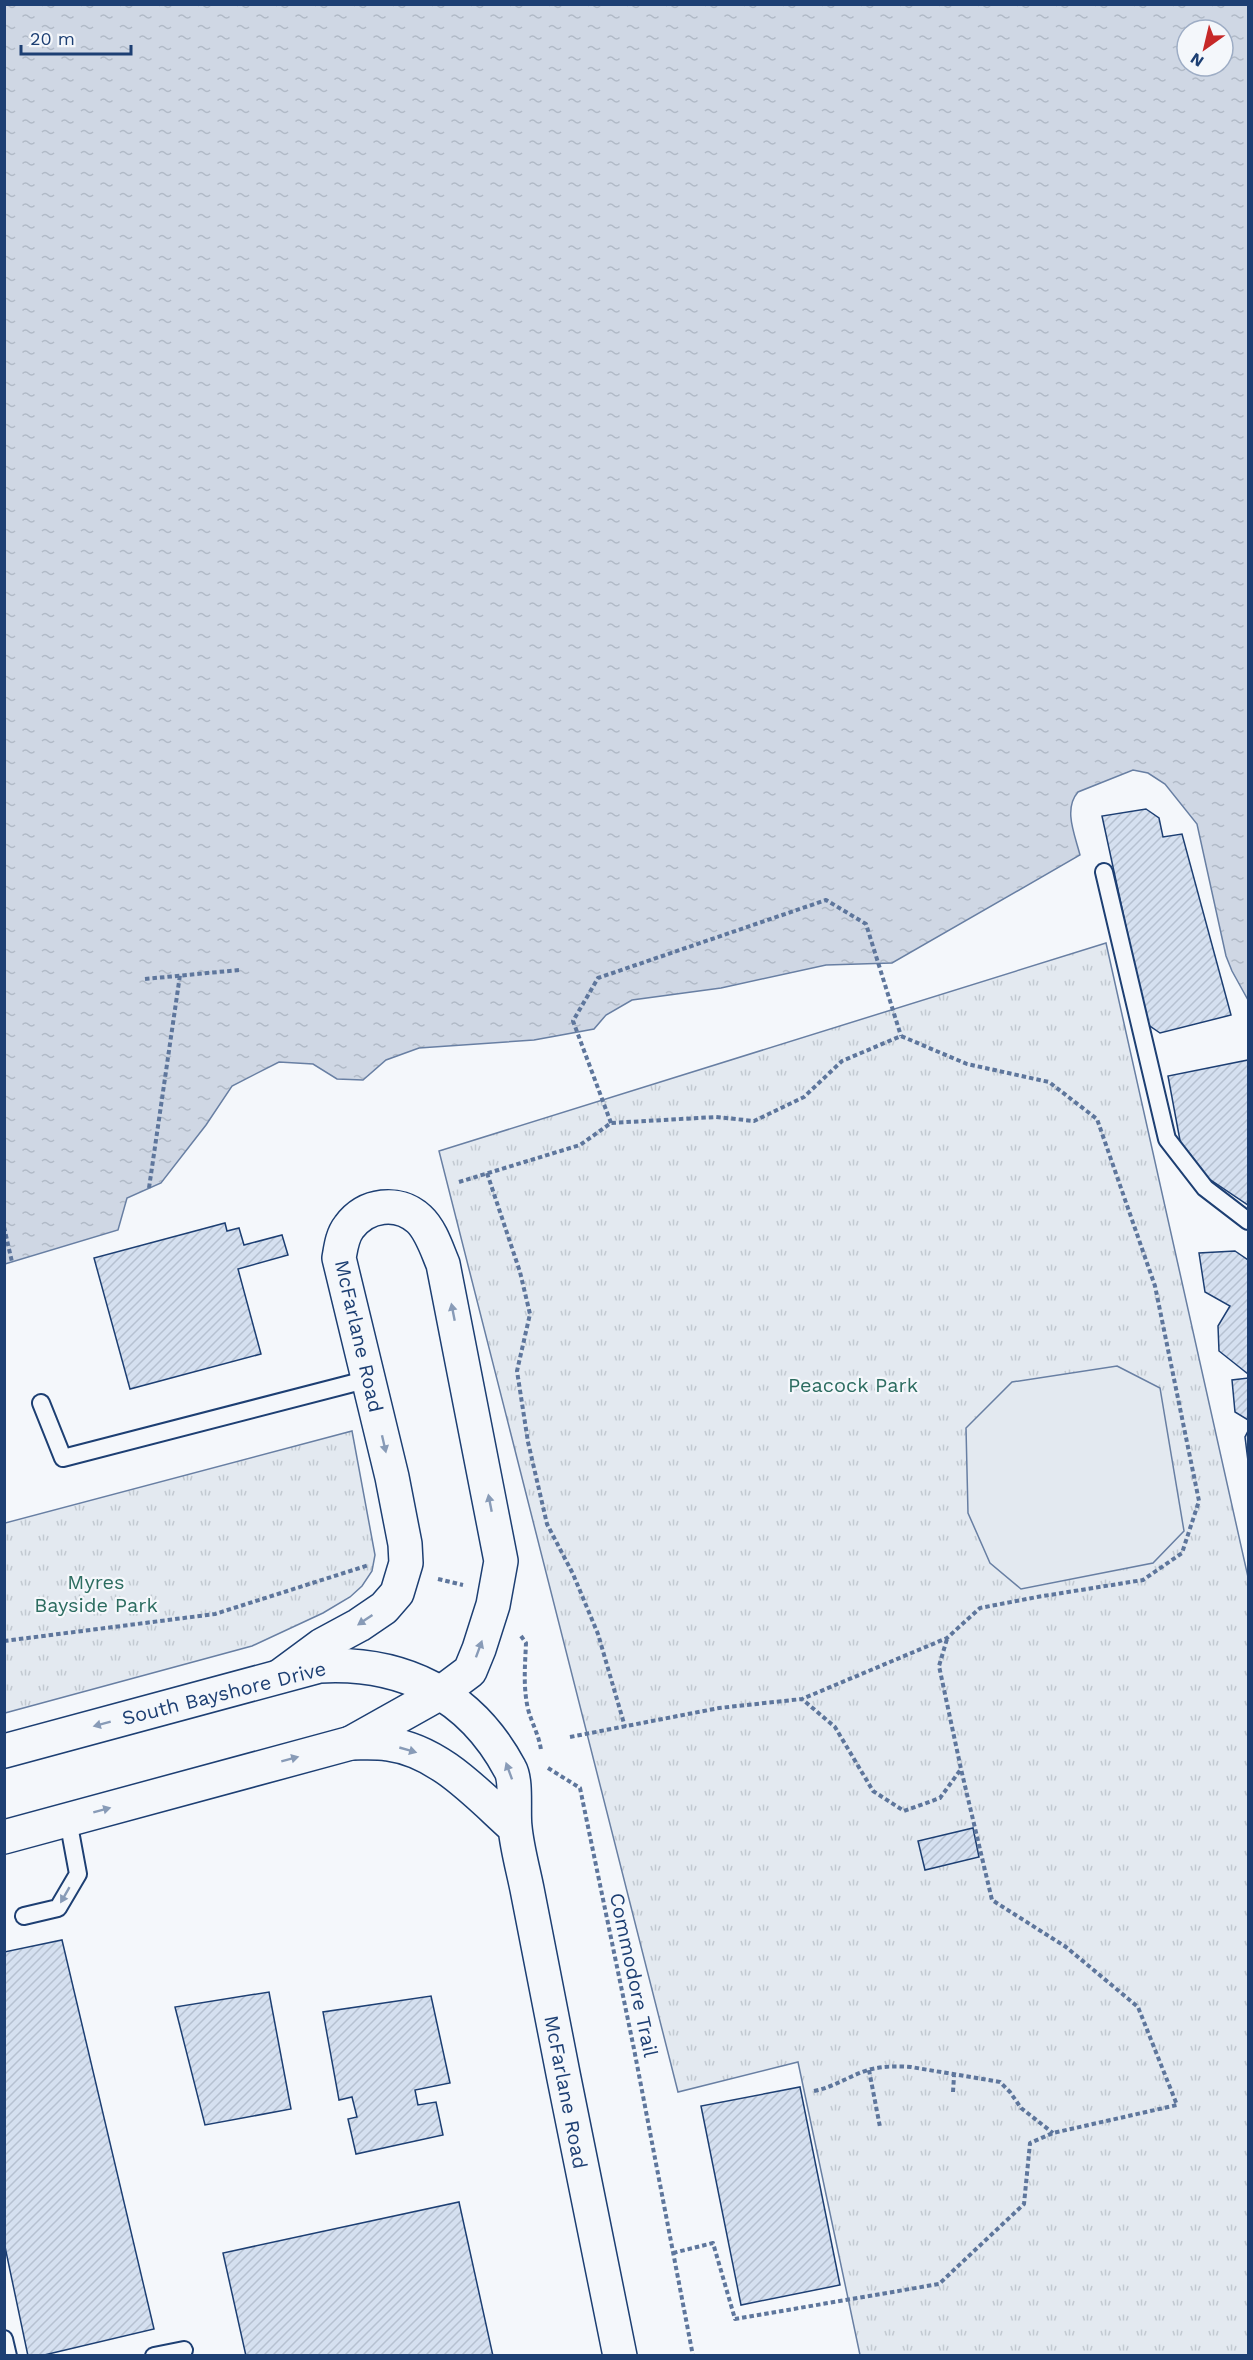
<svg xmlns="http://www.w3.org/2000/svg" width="1253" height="2360" viewBox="0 0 1253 2360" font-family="'Work Sans',sans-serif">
  <defs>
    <pattern id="grass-tufts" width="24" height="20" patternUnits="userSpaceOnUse" patternTransform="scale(1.5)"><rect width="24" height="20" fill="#e3e9f0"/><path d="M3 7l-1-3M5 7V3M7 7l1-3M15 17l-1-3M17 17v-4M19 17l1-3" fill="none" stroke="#c2c9d1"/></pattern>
    <pattern id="water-ripples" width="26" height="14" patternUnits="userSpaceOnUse" patternTransform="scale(1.5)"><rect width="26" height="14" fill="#cfd7e4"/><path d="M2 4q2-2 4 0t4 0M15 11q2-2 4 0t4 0" fill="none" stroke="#b1bac7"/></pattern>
    <pattern id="building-hatch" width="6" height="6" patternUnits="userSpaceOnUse" patternTransform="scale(1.5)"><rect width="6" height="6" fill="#d5e0f0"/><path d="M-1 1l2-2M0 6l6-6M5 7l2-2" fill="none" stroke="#b6c1d1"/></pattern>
  </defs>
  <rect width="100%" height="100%" fill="#f4f7fb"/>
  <path fill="url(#grass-tufts)" stroke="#687fa3" stroke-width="1.5" d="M1106 943 1248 1577V2355H860L798 2062 678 2092 439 1151Z
    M352 1431 375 1555 372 1571 362 1586 350 1597 323 1613 252 1646 5 1713V1523Z"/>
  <path fill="#e3e9f0" stroke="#687fa3" stroke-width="1.5" d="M1117 1366 1160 1388 1184 1531 1153 1563 1021 1589 990 1563 968 1513 966 1428 1012 1382Z"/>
  <path fill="url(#water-ripples)" stroke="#687fa3" stroke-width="1.5" fill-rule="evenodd" d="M5 4 1248 5V1000L1232 971 1226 956 1197 824 1165 784 1148 773 1133 770 1078 792C1063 809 1075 835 1080 855L892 963 826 965 721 988 632 1000 606 1015 594 1029 534 1040 419 1048 386 1060 363 1080 337 1079 313 1064 279 1062 232 1086 206 1125 161 1183 127 1198 118 1230 5 1264ZM1187 30H1223V66H1187Z"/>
  <path fill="url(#building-hatch)" stroke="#1d3f73" stroke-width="1.5" d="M1146 809 1159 818 1163 837 1182 834 1231 1015 1160 1033 1147 1024 1102 816Z
    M1248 1060V1205L1184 1162 1168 1076Z
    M225 1223 227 1231 239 1228 244 1245 282 1235 288 1255 238 1269 261 1354 130 1389 94 1258Z
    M1235 1251 1248 1260V1374L1219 1351 1218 1326 1230 1306 1205 1292 1199 1253Z
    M1248 1378V1420L1235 1412 1232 1380Z
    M1248 1431V1461L1245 1437Z
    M973 1828 979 1857 925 1870 918 1841Z
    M62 1940 154 2329 40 2356H28L4 2242V1952Z
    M269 1992 291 2109 205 2125 175 2007Z
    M431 1996 450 2083 415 2090 418 2105 436 2102 443 2135 356 2154 348 2119 357 2117 352 2097 339 2100 323 2012Z
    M800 2087 840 2285 741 2305 701 2106Z
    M459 2202 493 2356H246L223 2253Z"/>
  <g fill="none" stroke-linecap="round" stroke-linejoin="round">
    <g stroke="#1d3f73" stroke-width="20">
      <path id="service" d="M1104 872 1167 1139 1205 1188 1248 1221
        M41 1403 63 1458 369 1379
        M24 1916 58 1908 78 1874 68 1820
        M4 2339 8 2356
        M154 2356 184 2350"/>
    </g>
    <g stroke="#1d3f73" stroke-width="36">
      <path id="minor" d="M280 1676 322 1645 359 1625 384 1608 397 1593 406 1563 405 1544 392 1477 339 1258C341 1247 342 1236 349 1227 366 1204 398 1200 419 1219 431 1230 437 1250 443 1264L501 1561 493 1605 479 1649 470 1671 442 1692 351 1743"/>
    </g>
    <g stroke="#1d3f73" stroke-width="36">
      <path id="secondary" d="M4 1751 319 1666C402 1661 470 1694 510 1769 517 1781 513 1812 515 1827 517 1848 523 1869 527 1889 557 2045 588 2200 620 2356
        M4 1837 351 1743C363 1743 376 1742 388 1744 440 1751 478 1795 515 1828"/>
    </g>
    <path stroke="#5e769c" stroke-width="4" stroke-dasharray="4.5 3" stroke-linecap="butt" d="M145 979 239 970
      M611 1123 573 1021 598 978 826 900 866 924 901 1036
      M487 1173 520 1272 530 1314 517 1371 528 1442 547 1524 573 1574 598 1634 625 1727
      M459 1182 580 1145 611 1123 716 1117 754 1121 804 1097 842 1061 901 1036 967 1064 1049 1082 1097 1119 1155 1286 1199 1501 1182 1553 1143 1580 1037 1597 980 1608 947 1638 802 1699
      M149 1188 180 975
      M4 1227 12 1262
      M438 1579 463 1585
      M521 1636 526 1643C525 1666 523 1687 528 1709 532 1724 539 1735 541 1750
      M4 1641 215 1614 369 1565
      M570 1737 719 1708 802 1699 835 1727 873 1791 904 1811 940 1798 961 1769 939 1666 947 1639
      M548 1768 580 1788 634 2049 693 2356
      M869 2070 880 2127
      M814 2091C834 2087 849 2076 868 2070 882 2066 896 2066 911 2067L1000 2082 1010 2092 1021 2108 1053 2133
      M953 2092 954 2076
      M673 2253 713 2243 735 2319 939 2284 1024 2204 1030 2143 1053 2133 1177 2105 1138 2007 1066 1947 992 1900 961 1769"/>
    <use href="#service" stroke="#f4f7fb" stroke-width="16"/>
    <use href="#minor" stroke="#f4f7fb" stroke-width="33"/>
    <use href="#secondary" stroke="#f4f7fb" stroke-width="33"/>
  </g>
  <defs><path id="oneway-solid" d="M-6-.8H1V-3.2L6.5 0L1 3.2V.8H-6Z" transform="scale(1.5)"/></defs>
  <g fill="#889bb7">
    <use href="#oneway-solid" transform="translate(453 1312) rotate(-101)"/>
    <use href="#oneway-solid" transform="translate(384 1444) rotate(77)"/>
    <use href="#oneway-solid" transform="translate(490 1503) rotate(-101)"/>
    <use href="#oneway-solid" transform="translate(365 1620) rotate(146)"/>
    <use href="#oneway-solid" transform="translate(479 1649) rotate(-70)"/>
    <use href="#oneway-solid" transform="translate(102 1724) rotate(165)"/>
    <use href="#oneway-solid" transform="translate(408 1750) rotate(16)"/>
    <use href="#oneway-solid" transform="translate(290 1759) rotate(-15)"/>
    <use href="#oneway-solid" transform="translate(509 1771) rotate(-110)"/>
    <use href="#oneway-solid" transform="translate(102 1810) rotate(-15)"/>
    <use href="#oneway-solid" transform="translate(65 1895) rotate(120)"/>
  </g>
  <g text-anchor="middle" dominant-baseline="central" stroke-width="4.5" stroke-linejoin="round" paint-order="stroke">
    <g font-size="20" fill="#1d3f73" stroke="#f4f7fb">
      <text transform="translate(359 1336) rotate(77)">McFarlane Road</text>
      <text transform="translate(224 1693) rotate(-14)">South Bayshore Drive</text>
      <text transform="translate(634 1975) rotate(78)">Commodore Trail</text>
      <text transform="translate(566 2092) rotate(79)">McFarlane Road</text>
    </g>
    <g font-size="20" fill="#2c6c60" stroke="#f4f7fb">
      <text x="853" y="1385">Peacock Park</text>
      <text x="96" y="1582">Myres<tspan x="96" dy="23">Bayside Park</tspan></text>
    </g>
  </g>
  <rect width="1253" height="2360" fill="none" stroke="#1d3f73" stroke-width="12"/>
  <g transform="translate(1205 48) rotate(214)"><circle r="28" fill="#f4f7fb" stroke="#9eadc5" stroke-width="1.5"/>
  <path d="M0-4.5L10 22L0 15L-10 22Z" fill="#c62828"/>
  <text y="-9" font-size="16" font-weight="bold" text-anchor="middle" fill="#1d3f73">N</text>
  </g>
  <path d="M21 45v9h110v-9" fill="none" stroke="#1d3f73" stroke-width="3"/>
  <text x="30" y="45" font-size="18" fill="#1d3f73" stroke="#f4f7fb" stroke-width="4.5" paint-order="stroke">20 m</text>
</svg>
